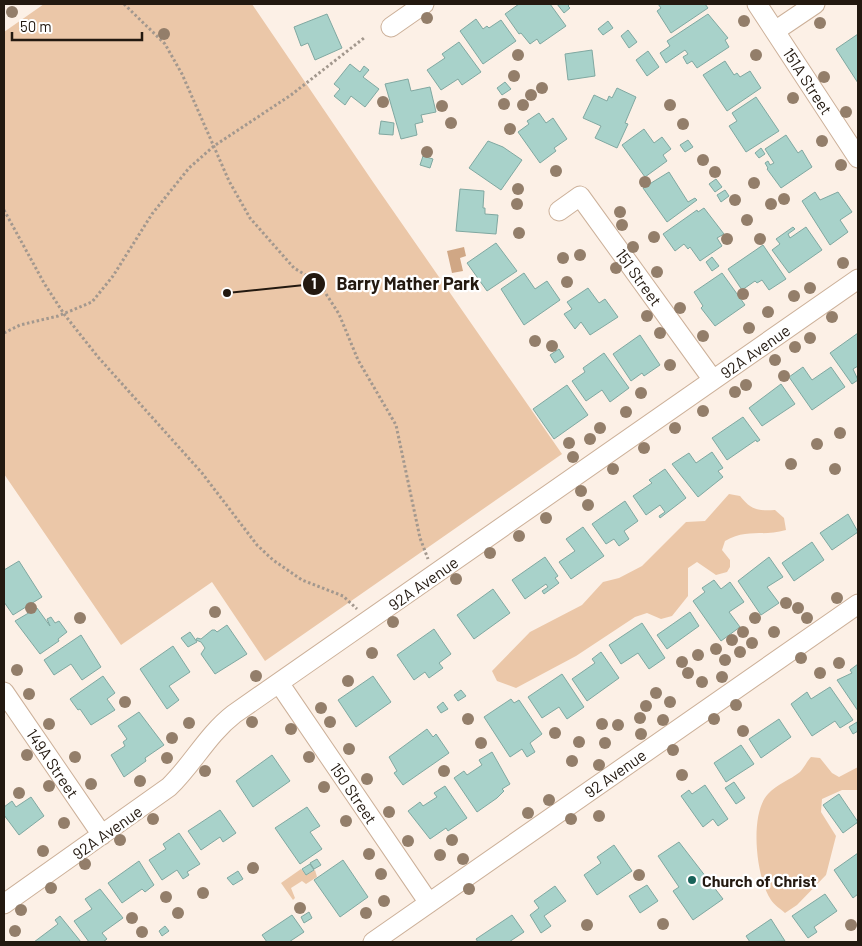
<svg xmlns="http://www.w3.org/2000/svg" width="862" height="946" viewBox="0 0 862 946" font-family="Barlow,sans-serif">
  <rect width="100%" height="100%" fill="#fcf0e6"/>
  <path fill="#ebc7a8" d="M44 4H252L373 182 562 454 265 661 212 582 121 645 4 474V32Z
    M729 494 740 496C751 510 758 511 775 510L784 518 786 530C763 537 747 528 725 541L722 550 730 560V567L727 572 716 575 697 562 688 568V596L672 616 661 619 647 613 635 617 576 656 516 688 497 681 492 671 530 632 582 605 603 582 619 578 642 566 686 522 705 521Z
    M811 757 820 758 832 773 839 777 858 767V790H842L822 799 821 812 836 836 826 875 797 905 785 913C781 909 774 905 771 900 756 878 749 814 768 794 777 784 790 780 800 772 804 768 807 761 811 757Z
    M301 869 306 875 315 870 317 877 306 884 302 881 291 888 295 898 293 900 281 883Z"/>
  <path fill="#d0a785" d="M464 247 466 256 460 258 463 271 452 273 447 251Z"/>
  <path fill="#a8d2ca" stroke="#80a8a1" d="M519 4H550L566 26 540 44 537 39 530 44 521 33 519 34 505 14Z
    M557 4H570L568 6 570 8 564 13Z
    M658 4H705L708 8 671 33 657 11 661 8Z
    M327 14 342 48 315 60 308 43 301 46 294 27Z
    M708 14 728 38 725 40 729 47 697 68 692 61 687 64 683 57 688 54 685 50 666 63 660 53 670 46 667 41Z
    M476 19 483 29 487 26 489 28 501 20 516 41 483 64 460 31Z
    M608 21 613 28 603 35 598 29Z
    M628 30 637 42 629 48 621 36Z
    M858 34V83L836 49Z
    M459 42 481 72 462 85 458 79 441 90 427 70 445 58 442 54Z
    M592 50 595 76 568 80 565 54Z
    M648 51 659 67 647 76 636 60Z
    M725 61 734 75 737 73 740 77 750 71 761 88 727 111 703 75Z
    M350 64 360 72 364 66 369 70 363 77 379 89 365 107 351 96 345 105 334 96 340 89 334 84Z
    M408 79 411 91 430 87 436 112 421 115 423 122 415 124 417 135 401 139 385 84Z
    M505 82 511 89 502 95 497 88Z
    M617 88 636 97 625 123 628 124 617 148 595 138 601 126 583 118 594 95 607 101 609 96 612 98Z
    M756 97 779 131 746 152 729 126 737 121 732 113Z
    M539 113 546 123 553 118 567 139 554 148 556 151 540 163 518 132 529 124 527 121Z
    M381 121 394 123 393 135 379 134Z
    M644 129 654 143 662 137 671 149 663 155 667 161 645 177 622 145Z
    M786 135 798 153 802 150 812 167 781 188 767 169 768 168 765 163 768 161 770 165 774 163 765 149Z
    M688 140 693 147 685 152 680 145Z
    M488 141 503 147 522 160 501 190 469 168Z
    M761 148 765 154 759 158 755 153Z
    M423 156 433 159 430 168 420 165Z
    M669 172 688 202 695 198 697 200 667 222 643 188Z
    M716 179 722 187 715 192 709 184Z
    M460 189 484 191 483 208H485V214L498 215 496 234 456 231Z
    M725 190 729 196 721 202 717 195Z
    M815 192 820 200 838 192 852 212 840 220 848 232 830 245 802 201Z
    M704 208 724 234 717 238 722 246 700 261 690 247 688 249 684 244 675 251 663 234 697 210 698 212Z
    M793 227 795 229 788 234 790 238 806 227 822 250 789 273 772 250 780 244 776 239Z
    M496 243 517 271 487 291 467 263Z
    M763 245 786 279 769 290 762 280 757 283 755 281 742 290 728 269Z
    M712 257 719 266 712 271 706 262Z
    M524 273 535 289 547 281 560 300 524 325 501 289Z
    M722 273 745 305 715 326 701 308 703 306 694 292Z
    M588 288 599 303 605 299 618 317 590 335 581 322 575 329 564 314 572 309 567 302Z
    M858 333V366L853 369 858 380 852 384 830 353Z
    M640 335 660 365 644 376 642 373 631 381 613 354Z
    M559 349 564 357 555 363 550 355Z
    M604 353 629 388 610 402 602 390 586 401 572 381 585 372 583 368Z
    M803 367 812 380 831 367 845 387 812 410 789 377Z
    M781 384 795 404 762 426 749 408Z
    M567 385 588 415 554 439 533 409Z
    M743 417 760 440 757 442 756 440 727 460 712 438Z
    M712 452 723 468 718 471 723 477 698 497 672 464 689 453 696 463Z
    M665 469 686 498 660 518 659 516 665 512 660 505 646 515 633 496 652 483 649 480Z
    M625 501 638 521 624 531 629 539 619 546 614 539 606 544 592 524Z
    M848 514 858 532 832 550 820 533Z
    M583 527 604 556 571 579 559 562 575 551 566 539Z
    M812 542 824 560 794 581 782 563Z
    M545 557 558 576 555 578 559 583 544 594 542 591 548 587 546 584 525 599 512 580Z
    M769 557 783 577 767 587 779 603 761 615 738 581Z
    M19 561 42 597 13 615 4 602V570Z
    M714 580 721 589 730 582 744 602 729 612 740 627 721 641 693 601 705 592 702 588Z
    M493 589 510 613 474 639 457 615Z
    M37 608 50 626 47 619 51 617 55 623 59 621 67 632 58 639 59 641 40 654 15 621Z
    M690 612 699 626 667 649 657 635Z
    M642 623 665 658 649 669 638 653 621 664 609 645Z
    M227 625 247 654 215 674 201 654 205 648 201 642 196 640 197 638 201 639 212 630H215L217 632Z
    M434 629 451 654 439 663 443 668 429 678 425 672 414 680 397 655Z
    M190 632 197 642 188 647 181 638Z
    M81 635 101 667 82 680 71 664 54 675 44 660Z
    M173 646 190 672 169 686 179 700 167 709 140 669Z
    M601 652 619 678 587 701 572 679 595 663 592 659Z
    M858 664V711L837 680 852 673 850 670Z
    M562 674 584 707 567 719 559 707 542 718 528 697Z
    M103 676 115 693 107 699 115 710 91 725 80 709 78 710 70 699Z
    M373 676 391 702 356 727 338 700Z
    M830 687 853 720 840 728 835 721 812 736 791 704 807 692 811 699Z
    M461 690 466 696 458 701 454 695Z
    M511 699 514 703 519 700 542 734 530 743 535 752 527 757 522 749 510 757 484 717Z
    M443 702 448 709 441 713 437 707Z
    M139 712 164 745 145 758 146 761 124 777 111 755 125 746 123 742 127 739 118 726Z
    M779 719 791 737 761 758 749 739Z
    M857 722 858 731 853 734 849 727Z
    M427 729 433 737 436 734 449 753 403 785 394 773 397 771 389 757Z
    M741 745 754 764 726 782 714 763Z
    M492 752 510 784 502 789 504 791 497 798 477 812 454 778 464 771 467 775 482 765 479 760Z
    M272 755 290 781 253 807 236 781Z
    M734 782 745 798 736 804 725 788Z
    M705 785 728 819 718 826 713 819 703 827 681 796 689 790 692 794Z
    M445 786 467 818 448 831 446 828 430 839 408 811 420 802 423 806 437 797 434 793Z
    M839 794 858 822 843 833 823 805Z
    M31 797 44 816 19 835 4 815V807L12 801 16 807Z
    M307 807 320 826 310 832 322 849 300 864 275 828Z
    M220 810 236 833 223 842 220 837 201 850 188 831Z
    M179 833 200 864 187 872 189 875 183 879 177 870 162 880 149 860 166 849 163 844Z
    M679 842 723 899 693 920 673 891 679 887 658 856Z
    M614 845 632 871 597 895 584 875 601 863 597 857Z
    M858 853V894L853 898 834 870Z
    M317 859 321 865 314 869 310 863Z
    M343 860 368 897 340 917 314 880Z
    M139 861 154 885 145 892 142 889 122 903 108 883Z
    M310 864 314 870 306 875 302 869Z
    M238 871 243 879 233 885 227 878Z
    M647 885 658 901 640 913 629 896Z
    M555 886 566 901 544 916 551 926 541 933 530 915 539 908 534 901Z
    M100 889 123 918 102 933 107 939 103 942H89L74 921 92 909 85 899Z
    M825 894 837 911 814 927 817 932 808 938 792 916Z
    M309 912 312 918 304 923 301 917Z
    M292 915 304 932 289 942H267L262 935Z
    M512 915 524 932 509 942H478L476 939Z
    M60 916 81 942H34L58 924 55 920Z
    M771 919 785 941 750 942 746 936Z
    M165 926 169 931 162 936 159 931Z"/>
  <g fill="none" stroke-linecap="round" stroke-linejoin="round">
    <g stroke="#ccb099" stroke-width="21">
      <path id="minor" d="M757 4 858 158
        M391 27 424 4
        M775 31 815 4
        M559 211 580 196 713 380
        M279 683 429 903
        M4 692 102 835
        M4 904 169 787C193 764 207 735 234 714L858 279
        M373 942 858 604"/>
    </g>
    <path stroke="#a3988e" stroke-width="3" stroke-dasharray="2.5 2.5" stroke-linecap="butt" d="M124 4 165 44 182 74 229 181 250 218 294 268 319 283 339 314 358 360 396 425 420 538 428 559
      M4 210 44 283 64 314 98 357 202 473 257 545 273 560 302 580 343 596 357 609
      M4 333 20 325 58 316 92 302 113 276 152 214 189 168 214 146 291 95 364 38"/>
    <use href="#minor" stroke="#fff" stroke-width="19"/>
  </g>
  <g fill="#937e6a">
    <circle cx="12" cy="12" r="6"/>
    <circle cx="427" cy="18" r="6"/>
    <circle cx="744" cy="21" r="6"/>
    <circle cx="820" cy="23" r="6"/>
    <circle cx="164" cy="34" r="6"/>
    <circle cx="518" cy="55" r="6"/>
    <circle cx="756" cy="55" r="6"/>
    <circle cx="514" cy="76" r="6"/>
    <circle cx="824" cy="77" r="6"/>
    <circle cx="542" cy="88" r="6"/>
    <circle cx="531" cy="95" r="6"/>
    <circle cx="793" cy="98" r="6"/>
    <circle cx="383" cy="102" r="6"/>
    <circle cx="504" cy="104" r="6"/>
    <circle cx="523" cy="105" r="6"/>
    <circle cx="670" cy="105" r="6"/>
    <circle cx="442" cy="106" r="6"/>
    <circle cx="846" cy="112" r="6"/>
    <circle cx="451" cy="123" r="6"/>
    <circle cx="683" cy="124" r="6"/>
    <circle cx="510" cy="129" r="6"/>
    <circle cx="822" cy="141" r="6"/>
    <circle cx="427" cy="152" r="6"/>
    <circle cx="703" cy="160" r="6"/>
    <circle cx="841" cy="165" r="6"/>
    <circle cx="556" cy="171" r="6"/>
    <circle cx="715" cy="172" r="6"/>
    <circle cx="645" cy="182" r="6"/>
    <circle cx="754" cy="183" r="6"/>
    <circle cx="518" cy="189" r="6"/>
    <circle cx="784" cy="199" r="6"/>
    <circle cx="735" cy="200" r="6"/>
    <circle cx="517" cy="204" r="6"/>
    <circle cx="771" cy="204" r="6"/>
    <circle cx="620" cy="212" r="6"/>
    <circle cx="747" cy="220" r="6"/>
    <circle cx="622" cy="225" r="6"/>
    <circle cx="519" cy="233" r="6"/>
    <circle cx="654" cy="237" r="6"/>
    <circle cx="727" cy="239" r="6"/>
    <circle cx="760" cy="239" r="6"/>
    <circle cx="633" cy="247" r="6"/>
    <circle cx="580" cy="255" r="6"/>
    <circle cx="563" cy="258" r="6"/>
    <circle cx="843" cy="263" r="6"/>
    <circle cx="616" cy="268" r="6"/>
    <circle cx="657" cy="272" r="6"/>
    <circle cx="567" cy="282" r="6"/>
    <circle cx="810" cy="288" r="6"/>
    <circle cx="743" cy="294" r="6"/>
    <circle cx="794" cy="296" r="6"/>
    <circle cx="680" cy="308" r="6"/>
    <circle cx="768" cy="312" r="6"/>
    <circle cx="647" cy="316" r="6"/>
    <circle cx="832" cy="317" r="6"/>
    <circle cx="749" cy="328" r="6"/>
    <circle cx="660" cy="333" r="6"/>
    <circle cx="703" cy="336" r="6"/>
    <circle cx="810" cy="338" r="6"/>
    <circle cx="535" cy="341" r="6"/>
    <circle cx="552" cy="346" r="6"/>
    <circle cx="795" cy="347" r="6"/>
    <circle cx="775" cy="360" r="6"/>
    <circle cx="670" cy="365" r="6"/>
    <circle cx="784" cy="376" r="6"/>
    <circle cx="746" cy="385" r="6"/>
    <circle cx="735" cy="392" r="6"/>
    <circle cx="641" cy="393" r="6"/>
    <circle cx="703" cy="411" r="6"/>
    <circle cx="626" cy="412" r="6"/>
    <circle cx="600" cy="428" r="6"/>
    <circle cx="675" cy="428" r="6"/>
    <circle cx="840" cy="433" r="6"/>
    <circle cx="590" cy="439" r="6"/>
    <circle cx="569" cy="443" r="6"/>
    <circle cx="817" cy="444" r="6"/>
    <circle cx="644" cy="448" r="6"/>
    <circle cx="573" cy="457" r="6"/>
    <circle cx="791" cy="464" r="6"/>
    <circle cx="613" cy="469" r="6"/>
    <circle cx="835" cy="469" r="6"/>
    <circle cx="581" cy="491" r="6"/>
    <circle cx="588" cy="505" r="6"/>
    <circle cx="546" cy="518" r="6"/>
    <circle cx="519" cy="536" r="6"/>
    <circle cx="490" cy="553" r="6"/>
    <circle cx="456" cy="579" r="6"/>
    <circle cx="837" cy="598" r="6"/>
    <circle cx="786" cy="603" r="6"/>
    <circle cx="31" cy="608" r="6"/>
    <circle cx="798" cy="608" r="6"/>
    <circle cx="215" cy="612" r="6"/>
    <circle cx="80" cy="618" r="6"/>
    <circle cx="755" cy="618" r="6"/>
    <circle cx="807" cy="618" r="6"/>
    <circle cx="393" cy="622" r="6"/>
    <circle cx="743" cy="632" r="6"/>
    <circle cx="774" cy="632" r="6"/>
    <circle cx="732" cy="640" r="6"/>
    <circle cx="752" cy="643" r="6"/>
    <circle cx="716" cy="649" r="6"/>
    <circle cx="740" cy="652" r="6"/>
    <circle cx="372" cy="653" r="6"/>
    <circle cx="698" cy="655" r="6"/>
    <circle cx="801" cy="658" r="6"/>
    <circle cx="725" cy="660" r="6"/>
    <circle cx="682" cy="662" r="6"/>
    <circle cx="839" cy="663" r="6"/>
    <circle cx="17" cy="670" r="6"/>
    <circle cx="688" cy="673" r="6"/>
    <circle cx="820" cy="673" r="6"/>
    <circle cx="256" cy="676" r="6"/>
    <circle cx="722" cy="677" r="6"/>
    <circle cx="348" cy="681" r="6"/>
    <circle cx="702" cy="682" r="6"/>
    <circle cx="656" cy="693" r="6"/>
    <circle cx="29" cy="694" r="6"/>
    <circle cx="125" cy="702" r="6"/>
    <circle cx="670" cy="702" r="6"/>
    <circle cx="736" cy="705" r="6"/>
    <circle cx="646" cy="706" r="6"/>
    <circle cx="321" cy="708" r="6"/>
    <circle cx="640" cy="718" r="6"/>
    <circle cx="468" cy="719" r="6"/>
    <circle cx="714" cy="719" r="6"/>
    <circle cx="663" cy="720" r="6"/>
    <circle cx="252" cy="722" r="6"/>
    <circle cx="330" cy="722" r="6"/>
    <circle cx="189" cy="723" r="6"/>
    <circle cx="49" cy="724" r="6"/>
    <circle cx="602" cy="724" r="6"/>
    <circle cx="618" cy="725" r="6"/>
    <circle cx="291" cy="729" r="6"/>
    <circle cx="743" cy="731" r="6"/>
    <circle cx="555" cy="733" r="6"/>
    <circle cx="641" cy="734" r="6"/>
    <circle cx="172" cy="738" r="6"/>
    <circle cx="579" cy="742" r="6"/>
    <circle cx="481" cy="743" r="6"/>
    <circle cx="605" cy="743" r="6"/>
    <circle cx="349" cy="749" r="6"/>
    <circle cx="673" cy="750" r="6"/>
    <circle cx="27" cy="755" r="6"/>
    <circle cx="75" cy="757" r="6"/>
    <circle cx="309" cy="757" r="6"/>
    <circle cx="167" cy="758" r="6"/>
    <circle cx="572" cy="761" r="6"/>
    <circle cx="599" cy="765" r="6"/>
    <circle cx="205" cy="771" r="6"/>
    <circle cx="444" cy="771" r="6"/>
    <circle cx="682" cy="775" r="6"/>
    <circle cx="367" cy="779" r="6"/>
    <circle cx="140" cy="781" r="6"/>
    <circle cx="91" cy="784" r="6"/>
    <circle cx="49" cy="786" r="6"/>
    <circle cx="324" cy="787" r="6"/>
    <circle cx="19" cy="793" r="6"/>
    <circle cx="549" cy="800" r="6"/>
    <circle cx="389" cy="812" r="6"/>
    <circle cx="528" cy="813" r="6"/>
    <circle cx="599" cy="816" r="6"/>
    <circle cx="153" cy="819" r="6"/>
    <circle cx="571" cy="819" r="6"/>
    <circle cx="346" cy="821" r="6"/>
    <circle cx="64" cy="823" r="6"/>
    <circle cx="120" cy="840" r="6"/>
    <circle cx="452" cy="840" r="6"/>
    <circle cx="408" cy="841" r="6"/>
    <circle cx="43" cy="851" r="6"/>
    <circle cx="369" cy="854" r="6"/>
    <circle cx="440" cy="855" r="6"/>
    <circle cx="463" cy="859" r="6"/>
    <circle cx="85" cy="864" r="6"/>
    <circle cx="253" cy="868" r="6"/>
    <circle cx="381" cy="874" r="6"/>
    <circle cx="639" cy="875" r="6"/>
    <circle cx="51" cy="888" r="6"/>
    <circle cx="469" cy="889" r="6"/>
    <circle cx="203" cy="893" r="6"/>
    <circle cx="166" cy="897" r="6"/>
    <circle cx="384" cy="901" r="6"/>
    <circle cx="300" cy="908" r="6"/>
    <circle cx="21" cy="910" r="6"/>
    <circle cx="178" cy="913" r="6"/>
    <circle cx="366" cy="913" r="6"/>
    <circle cx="132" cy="918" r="6"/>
    <circle cx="663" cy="924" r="6"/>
    <circle cx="587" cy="925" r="6"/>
    <circle cx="851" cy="925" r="6"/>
    <circle cx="15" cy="931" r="6"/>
    <circle cx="142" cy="932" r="6"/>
  </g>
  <circle fill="#19635a" stroke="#fff" stroke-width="2" cx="692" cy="880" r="5"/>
  <g text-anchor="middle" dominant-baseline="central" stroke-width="4.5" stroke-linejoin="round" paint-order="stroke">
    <g font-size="16" fill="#231910" stroke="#fff">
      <text transform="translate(808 81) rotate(57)">151A Street</text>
      <text transform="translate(639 277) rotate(54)">151 Street</text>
      <text transform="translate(755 351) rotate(-35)">92A Avenue</text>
      <text transform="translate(423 583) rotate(-35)">92A Avenue</text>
      <text transform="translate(53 763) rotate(56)">149A Street</text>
      <text transform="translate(615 773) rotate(-35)">92 Avenue</text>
      <text transform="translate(354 793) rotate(56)">150 Street</text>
      <text transform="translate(107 832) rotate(-35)">92A Avenue</text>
    </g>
    <g font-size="16" font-weight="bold" fill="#231910" stroke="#fff" text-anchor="start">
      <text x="702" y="880">Church of Christ</text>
    </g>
  </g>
  <path fill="none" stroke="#231910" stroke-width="2" d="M227 293L314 284"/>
  <g fill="#231910" stroke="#fff" stroke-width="2">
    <circle cx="227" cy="293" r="5"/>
    <circle cx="314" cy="284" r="12"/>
  </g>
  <g font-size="15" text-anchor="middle" font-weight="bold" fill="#fff">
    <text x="314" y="289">1</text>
  </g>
  <g font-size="18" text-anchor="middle" font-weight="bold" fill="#231910" stroke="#fff" stroke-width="4.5" stroke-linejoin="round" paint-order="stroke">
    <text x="408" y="290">Barry Mather Park</text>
  </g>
  <rect width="862" height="946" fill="none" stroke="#231910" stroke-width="10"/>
  <path d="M12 32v8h130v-8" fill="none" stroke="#231910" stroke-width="2.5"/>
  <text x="20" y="32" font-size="15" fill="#231910" stroke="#ffffff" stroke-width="4" paint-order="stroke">50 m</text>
</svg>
